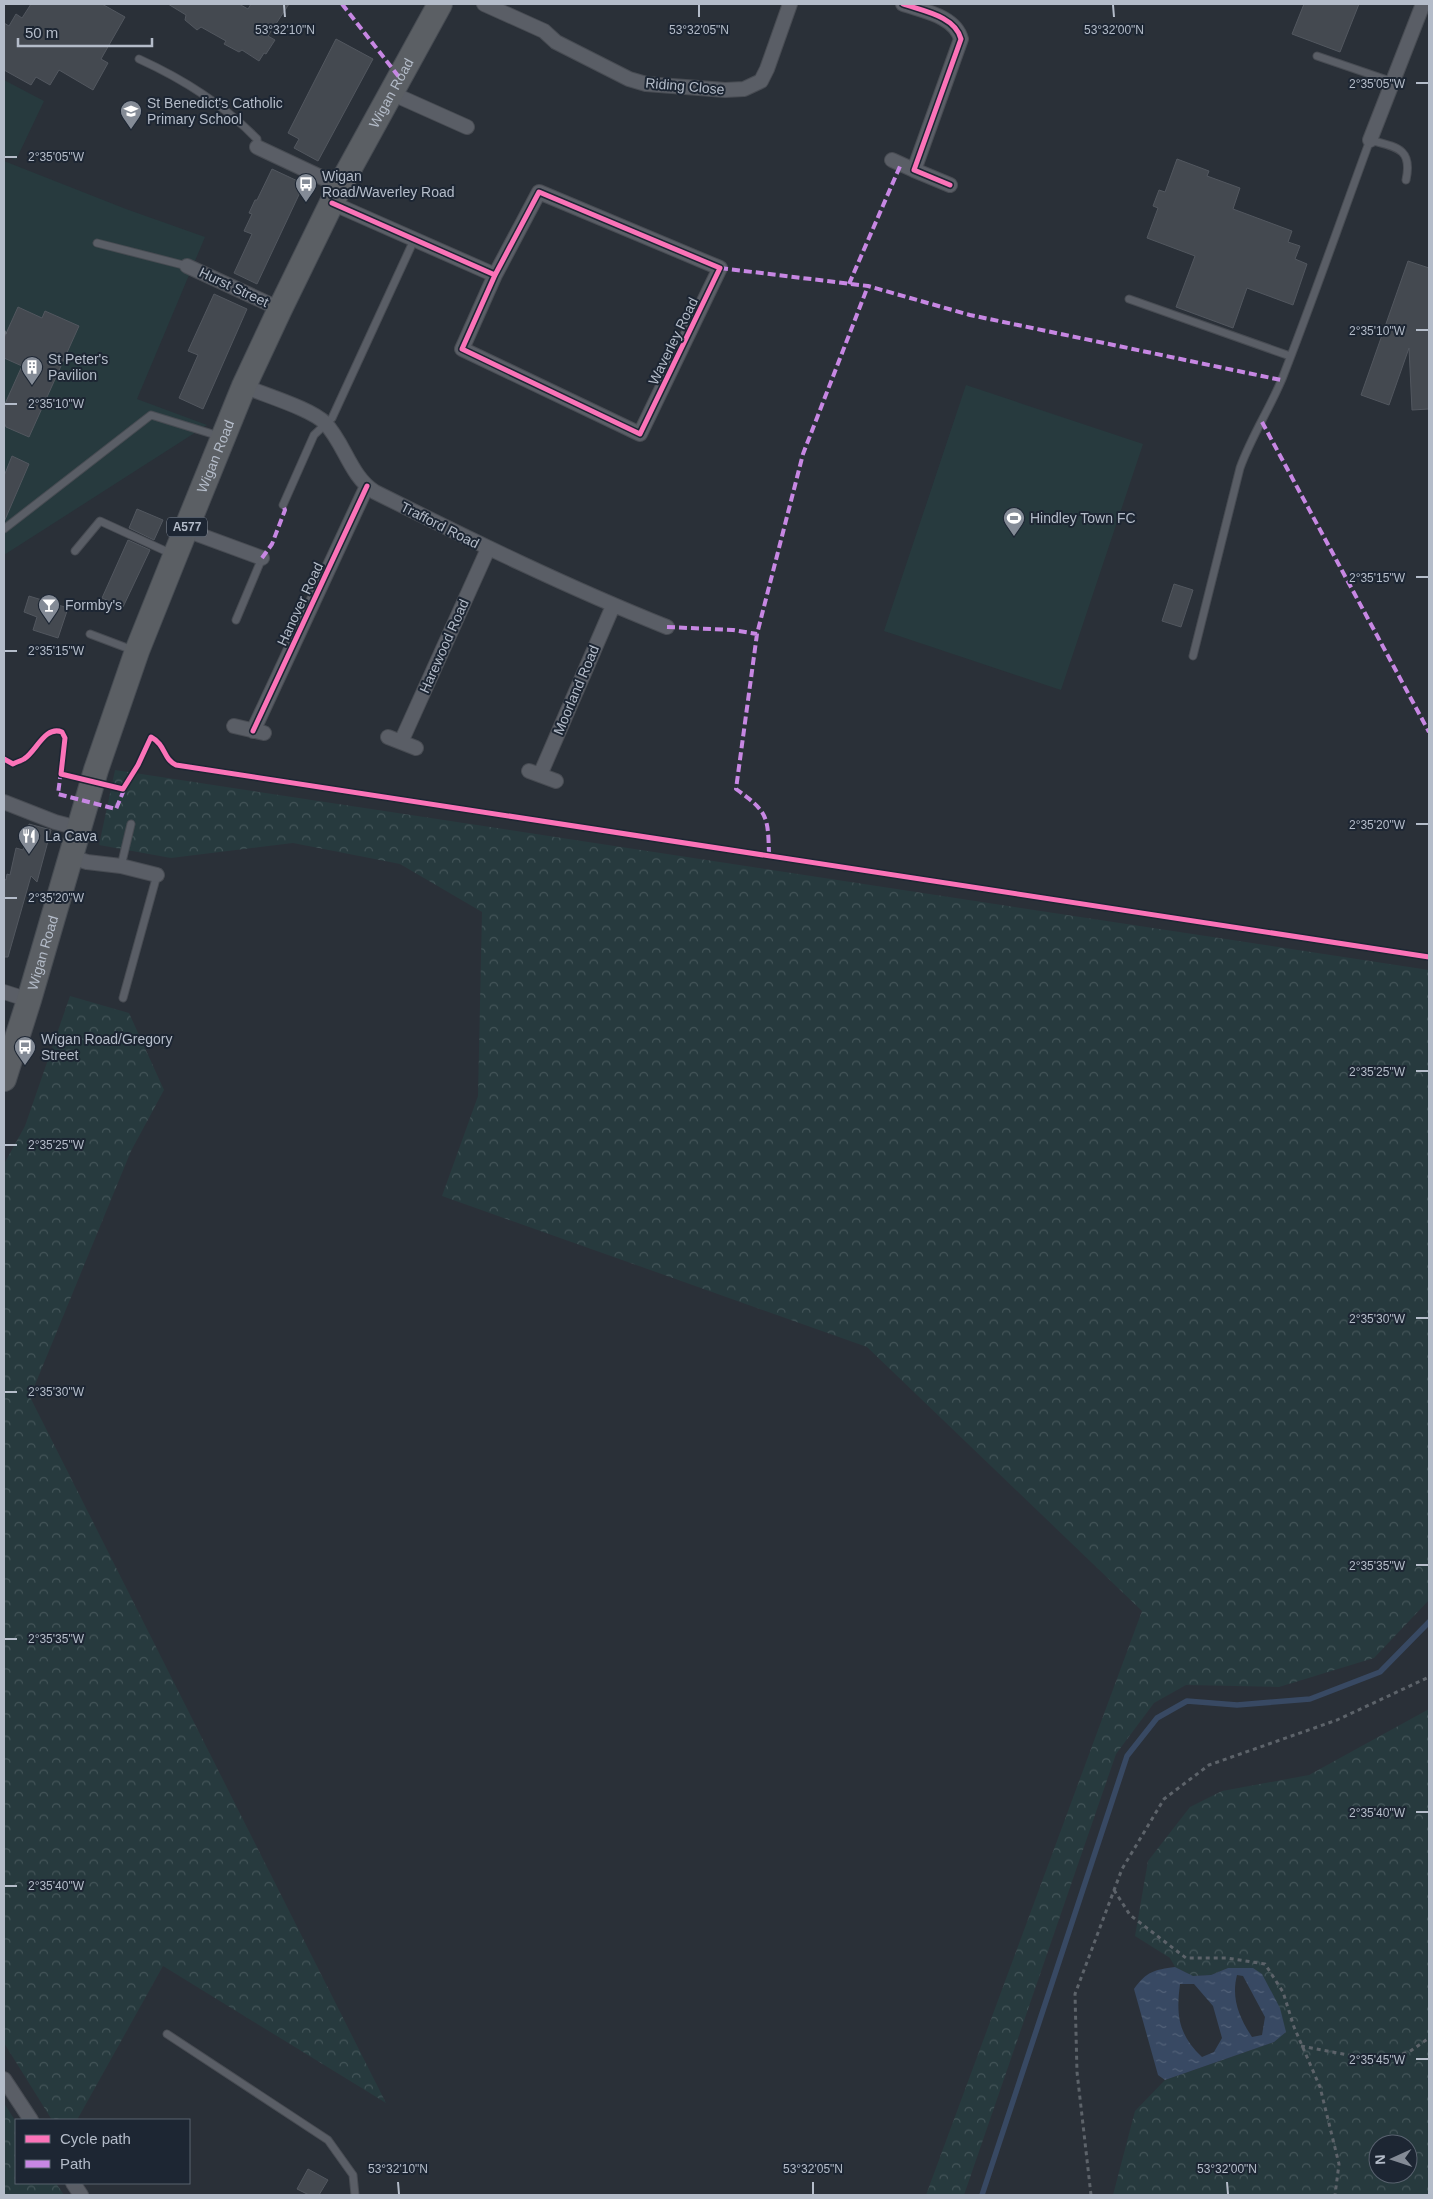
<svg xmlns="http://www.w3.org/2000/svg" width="1433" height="2199" viewBox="0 0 1433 2199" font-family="Arial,sans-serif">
  <defs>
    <pattern id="forest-crowns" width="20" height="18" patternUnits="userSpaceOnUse" patternTransform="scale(1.25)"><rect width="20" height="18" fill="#273a3e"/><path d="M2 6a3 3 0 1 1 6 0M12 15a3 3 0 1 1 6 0" fill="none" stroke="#445559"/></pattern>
    <pattern id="water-ripples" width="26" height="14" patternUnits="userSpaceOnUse" patternTransform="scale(1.25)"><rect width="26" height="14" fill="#384963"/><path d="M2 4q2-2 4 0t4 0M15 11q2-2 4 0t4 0" fill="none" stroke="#526178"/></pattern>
  </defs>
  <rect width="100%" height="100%" fill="#2a3038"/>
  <path fill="url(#forest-crowns)" fill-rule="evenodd" d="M115 770 1429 970V1600L1374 1658 1279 1687 1186 1685 1154 1703 1116 1754 964 2195H926L1142 1611 867 1347 442 1196 478 1096 482 912 400 864 293 843 171 858 99 845Z
    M70 996 129 1013 164 1090 131 1151 30 1397 386 2103 163 1966 77 2120H52L4 2043V1164L25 1126Z
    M1429 1709V2195H1113L1135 2111 1165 2080 1274 2042 1262 1974 1228 1968 1211 1975 1193 1976 1175 1967 1170 1958 1135 1936 1148 1861 1190 1807 1222 1791 1309 1775ZM1378 2144H1408V2174H1378Z
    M4 2103 16 2122V2183H56L64 2195H4Z"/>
  <path fill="#273a3e" d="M4 80 44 101 16 160 4 155Z
    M4 161 126 209 205 237 137 399 207 425 4 555Z
    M966 385 1143 444 1061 690 884 631Z"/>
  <path fill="url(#water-ripples)" fill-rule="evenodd" d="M1175 1967 1193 1976 1211 1975 1228 1968H1253L1262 1974 1280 2008 1286 2032 1274 2042 1165 2080 1158 2075 1134 1989C1147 1971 1154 1970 1175 1967ZM1237 1975 1243 1976 1265 2017 1262 2035 1252 2037C1239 2017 1231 1998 1237 1975ZM1180 1984H1194L1213 2006 1222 2038 1214 2052 1202 2057C1178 2034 1176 2015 1180 1984Z"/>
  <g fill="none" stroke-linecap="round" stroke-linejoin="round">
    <path stroke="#384963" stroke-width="5.5" d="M982 2195 1127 1756 1157 1718 1187 1701 1237 1705 1310 1699 1380 1672 1429 1622"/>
  </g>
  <path fill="#444950" stroke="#52575f" d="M31 4H102L125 17 101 59 108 63 93 90 59 70 50 85 36 77 31 85 4 70V23L9 26 16 14 22 18Z
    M168 4H239L248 9 251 4H289L268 36 275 40 266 54 264 53 259 61 242 50 239 52 224 44 226 41 201 27 197 30 185 20 186 15Z
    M1304 4H1359L1340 52 1292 34Z
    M336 39 373 59 318 161 294 148 299 139 288 133Z
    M1177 159 1209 171 1207 176 1240 188 1233 209 1292 231 1288 242 1300 246 1295 259 1307 264 1293 305 1247 288 1233 328 1176 307 1195 256 1147 238 1158 208 1153 206 1159 190 1165 192Z
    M272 169 304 184 257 284 234 273 252 234 244 231 252 214 249 213 255 200H257Z
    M1408 261 1429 268V409L1412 410 1409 348 1389 405 1361 395Z
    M214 294 247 309 203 409 179 398 198 355 188 351Z
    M18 307 42 318 45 311 79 326 29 437 6 427 4 422V406L22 366 4 358V338Z
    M12 456 29 464 4 522V476Z
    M137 509 163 520 154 540 129 528Z
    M128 540 150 550 123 607 102 598Z
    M1174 584 1193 590 1181 627 1162 621Z
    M29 596 68 608 58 638 33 630 37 617 24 612Z
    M29 824 51 830 37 882 31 876 8 957H4V879L6 880 7 874 10 875 16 848 23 850Z
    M308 2169 328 2180 319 2195H309L297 2189Z"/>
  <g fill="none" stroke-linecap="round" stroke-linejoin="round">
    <g stroke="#484c53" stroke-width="9">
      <path id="service" d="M1317 56 1393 82
        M139 59C183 79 223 104 257 139V147
        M97 243 187 266
        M1129 299 1290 356
        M283 505 314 435 332 418 414 240
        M4 529 151 415 219 436
        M75 551 100 521 172 554
        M236 620 262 558
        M90 634 135 651
        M1193 656 1240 468C1251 437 1269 410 1282 379 1313 300 1341 219 1370 140 1396 147 1413 148 1406 180
        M121 866 131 824
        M123 998 157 875
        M167 2034 328 2140 353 2175 355 2195"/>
    </g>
    <g stroke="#484c53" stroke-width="16">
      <path id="minor" d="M484 4 544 31 556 42 629 79 646 84 725 90 744 89 761 81 767 69 790 4
        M903 4C923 11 955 16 961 39L914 170 950 185
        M391 93 467 127
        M1370 140 1423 4
        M257 147 340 186
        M892 160 914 170
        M332 203 495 275 462 349 640 434 720 268 539 192 495 275
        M187 266 280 309
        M244 386C264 395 312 409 325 423 345 444 350 476 375 492 471 540 567 587 667 627
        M186 530 262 558
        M234 726 264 733
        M253 731 367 486
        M388 737 416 748
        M401 742 488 549
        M529 771 556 781
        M540 775 613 606
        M4 802 55 822 78 828
        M71 857 87 862 121 866 157 875
        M4 992 29 1000
        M4 2079 31 2120
        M73 2183 81 2195"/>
    </g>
    <g stroke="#474c53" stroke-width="26">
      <g id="trunk">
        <path id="s1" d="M4 1079 29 1000 96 770 137 651 175 556 244 386 280 309 340 186 440 4"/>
      </g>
    </g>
    <path stroke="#5d636a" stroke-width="3" stroke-dasharray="4 4" stroke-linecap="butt" d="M4 331 6 334
      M1114 1890 1130 1915 1186 1958H1227L1265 1964 1283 1992 1294 2027 1320 2087 1339 2164 1335 2195
      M1301 2046 1380 2061 1409 2052 1429 2038
      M1091 2195 1077 2072 1075 1994 1122 1869 1164 1799 1209 1765 1337 1720 1429 1677"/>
    <use href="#service" stroke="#5a5e66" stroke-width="7"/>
    <use href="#minor" stroke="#5a5e66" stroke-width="14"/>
    <use href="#trunk" stroke="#5b5f64" stroke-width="24"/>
    <path stroke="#c787e3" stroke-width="4" stroke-dasharray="8 4" stroke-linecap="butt" d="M342 4 399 77
      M720 268 868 286 970 315 1281 380
      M849 284 901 164
      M1262 422 1429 732
      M262 558 272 544 285 510 283 505
      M667 627 733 630 757 634
      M61 771 58 794 116 809 126 785
      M769 855C768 816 768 812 736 789L757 634 803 454 868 286"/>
    <g stroke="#1d2633" stroke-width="8">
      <path id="cycleway" d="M903 4C923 11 955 16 961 39L914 170 950 185
        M332 203 495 275 462 349 640 434 720 268 539 192 495 275
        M253 731 367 486
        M4 759 13 764C16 762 21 761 24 759 36 752 45 725 62 732L65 738 61 774 123 789 138 765 151 737C166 745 163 759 176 765L1429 957"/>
    </g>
    <use href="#cycleway" stroke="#fb73b8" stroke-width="5"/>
  </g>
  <path fill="none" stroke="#b4bcc9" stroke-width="2" d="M284 5 285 17M699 5V17M1113 5 1114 17M1416 83H1428M5 157H17M1416 330H1428M5 404H17M1416 577H1428M5 651H17M1416 824H1428M5 898H17M1416 1071H1428M5 1145H17M1416 1318H1428M5 1392H17M1416 1565H1428M5 1639H17M1416 1812H1428M5 1886H17M1416 2059H1428M398 2182 399 2194M813 2182V2194M1227 2182 1228 2194"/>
  <defs>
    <g id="school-pin" transform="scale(1.125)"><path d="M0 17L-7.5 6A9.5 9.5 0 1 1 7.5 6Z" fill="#848b96" stroke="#1d2633"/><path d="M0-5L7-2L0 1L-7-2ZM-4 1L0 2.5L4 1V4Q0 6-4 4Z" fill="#fff"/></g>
    <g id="bus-pin" transform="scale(1.125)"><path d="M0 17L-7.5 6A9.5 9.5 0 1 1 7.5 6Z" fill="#848b96" stroke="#1d2633"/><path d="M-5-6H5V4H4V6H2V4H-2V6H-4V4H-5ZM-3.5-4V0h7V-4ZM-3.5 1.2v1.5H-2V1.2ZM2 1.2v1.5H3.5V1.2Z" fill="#fff"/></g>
    <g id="building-pin" transform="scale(1.125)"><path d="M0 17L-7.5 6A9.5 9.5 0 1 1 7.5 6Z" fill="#848b96" stroke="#1d2633"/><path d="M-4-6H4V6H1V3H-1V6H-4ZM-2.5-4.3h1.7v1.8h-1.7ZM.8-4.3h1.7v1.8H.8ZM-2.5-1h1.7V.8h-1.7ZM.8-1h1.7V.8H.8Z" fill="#fff"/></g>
    <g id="stadium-pin" transform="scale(1.125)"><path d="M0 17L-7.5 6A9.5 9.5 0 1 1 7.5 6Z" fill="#848b96" stroke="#1d2633"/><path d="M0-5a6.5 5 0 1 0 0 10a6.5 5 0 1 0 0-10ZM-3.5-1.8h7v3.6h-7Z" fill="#fff"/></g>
    <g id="bar-pin" transform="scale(1.125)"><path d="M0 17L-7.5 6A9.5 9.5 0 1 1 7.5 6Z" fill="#848b96" stroke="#1d2633"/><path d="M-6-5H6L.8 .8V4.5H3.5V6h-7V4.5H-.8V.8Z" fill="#fff"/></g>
    <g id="restaurant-pin" transform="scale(1.125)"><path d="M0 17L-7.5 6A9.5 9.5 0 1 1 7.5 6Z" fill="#848b96" stroke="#1d2633"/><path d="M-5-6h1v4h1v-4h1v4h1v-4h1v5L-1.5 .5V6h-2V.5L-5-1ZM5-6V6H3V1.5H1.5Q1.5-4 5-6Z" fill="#fff"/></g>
  </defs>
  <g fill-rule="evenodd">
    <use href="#school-pin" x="131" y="111"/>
    <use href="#bus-pin" x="306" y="184"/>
    <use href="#building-pin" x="32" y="367"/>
    <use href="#stadium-pin" x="1014" y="518"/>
    <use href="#bar-pin" x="49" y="605"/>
    <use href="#restaurant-pin" x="29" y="836"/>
    <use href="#bus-pin" x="25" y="1047"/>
  </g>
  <g text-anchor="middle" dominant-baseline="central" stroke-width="4" stroke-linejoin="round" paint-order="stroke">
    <rect fill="#1d2633" stroke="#878f9c" stroke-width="1" x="167" y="517.5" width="40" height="19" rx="4"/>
    <g font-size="12" font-weight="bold" fill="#b4bcc9">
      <text x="187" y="527">A577</text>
    </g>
    <g font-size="14" fill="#b4bcc9" stroke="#1d2633">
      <text transform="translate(685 86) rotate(5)">Riding Close</text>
      <text stroke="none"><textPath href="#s1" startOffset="1062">Wigan Road</textPath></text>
      <text transform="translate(234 287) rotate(25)">Hurst Street</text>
      <text transform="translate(673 341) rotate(-64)">Waverley Road</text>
      <text stroke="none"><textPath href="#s1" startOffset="658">Wigan Road</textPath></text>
      <text transform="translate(440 525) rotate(27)">Trafford Road</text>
      <text transform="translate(300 604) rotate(-65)">Hanover Road</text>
      <text transform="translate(444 646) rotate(-66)">Harewood Road</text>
      <text transform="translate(576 690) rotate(-67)">Moorland Road</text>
      <text stroke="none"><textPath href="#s1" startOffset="132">Wigan Road</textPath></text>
    </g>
    <g font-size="14" fill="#b4bcc9" stroke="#1d2633" text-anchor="start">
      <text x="147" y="103">St Benedict's Catholic<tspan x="147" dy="16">Primary School</tspan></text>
      <text x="322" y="176">Wigan<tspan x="322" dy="16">Road/Waverley Road</tspan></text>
      <text x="48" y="359">St Peter's<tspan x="48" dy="16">Pavilion</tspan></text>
      <text x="1030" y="518">Hindley Town FC</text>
      <text x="65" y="605">Formby's</text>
      <text x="45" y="836">La Cava</text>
      <text x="41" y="1039">Wigan Road/Gregory<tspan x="41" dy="16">Street</tspan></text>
    </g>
  </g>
  <g font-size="12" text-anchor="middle" fill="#b4bcc9" stroke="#1d2633" stroke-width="4" stroke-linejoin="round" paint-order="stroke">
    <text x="285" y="34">53°32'10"N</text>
    <text x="699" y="34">53°32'05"N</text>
    <text x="1114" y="34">53°32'00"N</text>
    <text x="1377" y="88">2°35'05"W</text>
    <text x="56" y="161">2°35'05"W</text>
    <text x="1377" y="335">2°35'10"W</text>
    <text x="56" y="408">2°35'10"W</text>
    <text x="1377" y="582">2°35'15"W</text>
    <text x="56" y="655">2°35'15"W</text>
    <text x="1377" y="829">2°35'20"W</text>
    <text x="56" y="902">2°35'20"W</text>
    <text x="1377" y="1076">2°35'25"W</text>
    <text x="56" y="1149">2°35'25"W</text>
    <text x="1377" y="1323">2°35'30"W</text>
    <text x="56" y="1396">2°35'30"W</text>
    <text x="1377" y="1570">2°35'35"W</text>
    <text x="56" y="1643">2°35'35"W</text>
    <text x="1377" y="1817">2°35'40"W</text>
    <text x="56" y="1890">2°35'40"W</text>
    <text x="1377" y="2064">2°35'45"W</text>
    <text x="398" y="2173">53°32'10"N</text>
    <text x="813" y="2173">53°32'05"N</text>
    <text x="1227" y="2173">53°32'00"N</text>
  </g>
  <rect width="1433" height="2199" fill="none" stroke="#b4bcc9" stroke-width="10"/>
  <rect x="15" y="2119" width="175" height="65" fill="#1d2633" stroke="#59626f"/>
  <rect x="25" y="2135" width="25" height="8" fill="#fb73b8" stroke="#59626f"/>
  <text x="60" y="2144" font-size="15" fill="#b4bcc9">Cycle path</text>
  <rect x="25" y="2160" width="25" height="8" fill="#c787e3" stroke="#59626f"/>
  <text x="60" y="2169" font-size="15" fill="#b4bcc9">Path</text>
  <g transform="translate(1393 2159) rotate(267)"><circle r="24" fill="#1d2633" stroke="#59626f"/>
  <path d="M0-4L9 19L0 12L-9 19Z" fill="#848b96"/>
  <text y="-8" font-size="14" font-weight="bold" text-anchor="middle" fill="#b4bcc9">N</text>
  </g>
  <path d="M18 38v8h134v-8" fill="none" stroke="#b4bcc9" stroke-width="2.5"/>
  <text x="25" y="38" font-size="15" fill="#b4bcc9" stroke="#1d2633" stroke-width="4" paint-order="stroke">50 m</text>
</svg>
